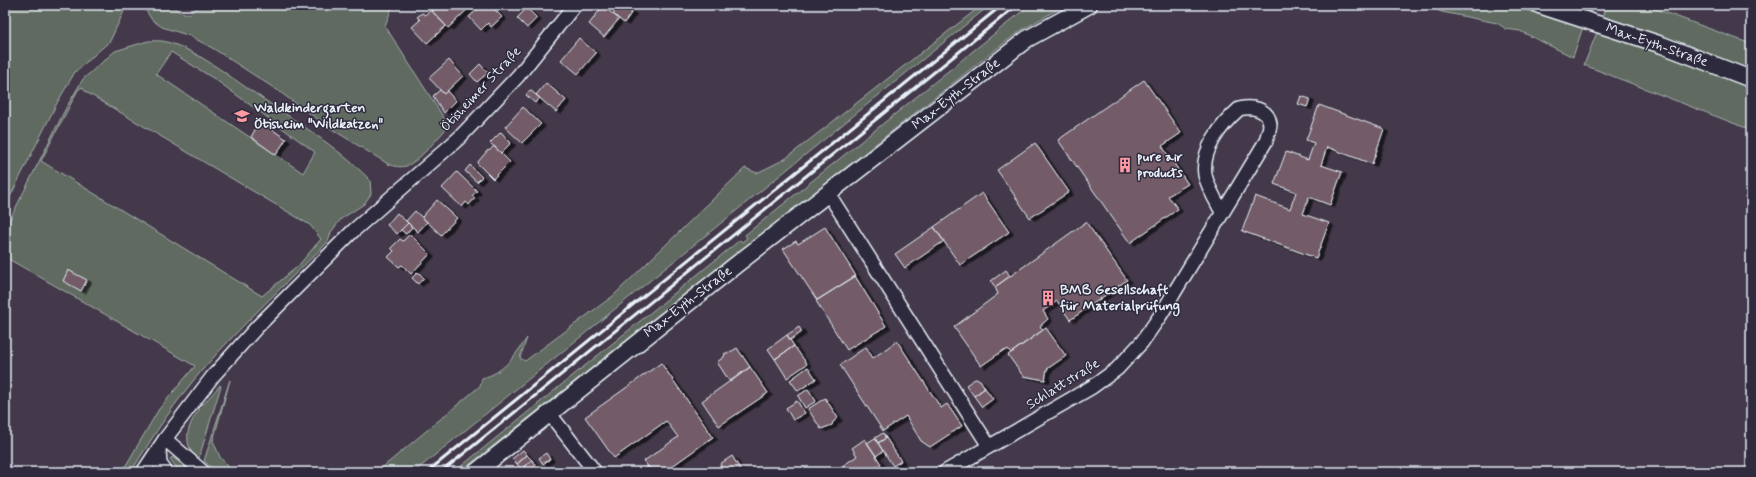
<svg xmlns="http://www.w3.org/2000/svg" width="1756" height="477" viewBox="0 0 1756 477" font-family="Mynerve,sans-serif">
  <defs>
    <filter id="shadow"><feDropShadow dx="4.5" dy="2.5" stdDeviation="0" flood-color="#0009"/></filter>
  </defs>
  <rect width="100%" height="100%" fill="#43394a"/>
  <filter id="ink" filterUnits="userSpaceOnUse"><feTurbulence type="fractalNoise" baseFrequency=".025" numOctaves="2"/><feDisplacementMap in="SourceGraphic" scale="8" xChannelSelector="R" yChannelSelector="G"/><feConvolveMatrix kernelMatrix="1 2 1 2 8 2 1 2 1" color-interpolation-filters="sRGB"/></filter>
  <g filter="url(#ink)">
    <path fill="#606b60" stroke="#a4aeac" fill-rule="evenodd" d="M5 5H127L110 41 75 72 57 103 5 207Z
      M173 5C176 12 184 14 191 13L200 5H393L385 26 449 126C439 136 420 161 406 166 399 168 394 166 388 164L330 128 277 90 214 49 190 36 162 27 152 20 143 6Z
      M982 5H990L414 472H377L480 386 482 378C504 373 515 355 527 338L520 358 525 361 613 296 745 168 757 173 785 159Z
      M1030 5H1065L1020 31 991 53 460 472H454L740 240 742 242 747 238 745 235Z
      M1423 5H1508L1583 27 1573 57 1520 31 1506 29 1497 23 1442 12Z
      M1564 5H1592L1590 13Z
      M1606 5H1645L1751 44V71L1602 17Z
      M1597 32 1661 53 1751 88V130L1584 65Z
      M148 41C154 41 161 40 167 42 199 51 228 76 256 94 295 121 337 146 370 180L371 194 364 204 341 219 331 232 328 242C286 283 243 324 204 368 176 400 153 436 131 472H122L159 409 195 366 5 257V229L66 108 83 79 115 51ZM171 52 216 80 315 152 303 173 156 74ZM82 87 86 92 310 225 321 239 298 266 262 296 41 161 78 90Z
      M230 380 213 441 220 457 233 472H217L204 461Z
      M220 385 221 386 198 461C172 432 201 408 220 385Z
      M172 457 194 472H180L170 459Z"/>
    <path fill="#735b67" stroke="#e8f1f8" filter="url(#shadow)" d="M440 5H470L471 6 448 28 431 10 433 11Z
      M476 5H490L502 17 491 27 488 23 481 30 469 17 478 9 475 6Z
      M620 5H623L632 12 624 23 613 14Z
      M603 6 619 19 604 37 589 24Z
      M527 8 537 18 527 28 517 18Z
      M431 10 446 26 427 43 412 27 420 20 417 17 422 13 425 15Z
      M579 38 596 53 578 74 561 60Z
      M449 60 463 76 444 94 429 78Z
      M480 64 488 73 477 82 470 74Z
      M1144 80 1181 133 1162 146 1188 184 1168 196 1178 209 1130 243 1058 140Z
      M546 83 566 100 556 112 536 95Z
      M440 90 444 94 447 91 456 101 444 113 433 96Z
      M530 90 540 98 535 103 526 95Z
      M1301 96 1310 99 1307 107 1298 104Z
      M1319 105 1384 129 1372 164 1327 147 1321 165 1342 172 1330 205 1309 197 1303 214 1329 223 1316 258 1242 231 1255 196 1290 209 1296 192 1274 184 1286 152 1308 160 1314 143 1306 140Z
      M523 107 541 124 522 143 505 127Z
      M260 121 286 139 276 155 251 137Z
      M501 132 511 143 501 153 490 143Z
      M1035 143 1069 192 1030 218 997 170Z
      M494 146 510 162 493 179 477 163 488 150 489 151Z
      M470 165 482 177 477 182 465 171Z
      M457 172 477 191 472 196 475 198 469 205 466 202 462 207 442 188Z
      M982 193 1009 232 960 265 934 227Z
      M437 200 457 218 441 235 422 217Z
      M415 211 427 222 418 232 406 221Z
      M397 213 408 223 397 234 387 225Z
      M1086 222 1127 280 1070 320 1057 301 1043 311 1048 319 1040 326 1043 330 1011 353 1008 349 1005 351 1004 350 981 366 954 327 998 294 995 287Z
      M408 223 412 227 406 234 401 230Z
      M825 227 856 276 817 300 783 249 796 241 798 244Z
      M934 227 944 241 905 268 895 254Z
      M410 234 430 254 411 274 402 265 399 267 388 257 394 251 391 248 400 239 403 241Z
      M68 270 87 280 81 291 63 281Z
      M1006 270 1010 276 995 287 991 281Z
      M418 272 424 278 418 284 412 278Z
      M855 276 886 326 847 350 816 301Z
      M799 327 802 332 790 340 787 335Z
      M1046 328 1066 356 1047 369 1045 380 1023 376 1008 355Z
      M787 335 794 346 775 359 768 349Z
      M897 341 941 408 947 404 962 426 930 447 921 441 906 416 883 431 840 365 866 347 873 358Z
      M794 346 807 364 787 378 775 359Z
      M737 348 750 367 730 382 717 362 724 357 725 353H729Z
      M661 363 713 437 664 472H652L644 461 678 437 666 421 614 458 585 417Z
      M750 367 768 393 719 426 702 401Z
      M808 367 816 379 798 391 790 380Z
      M975 379 980 380 985 388 974 396 966 385Z
      M985 388 993 399 982 407 974 396Z
      M808 389 816 401 805 408 798 396Z
      M825 398 838 418 833 422 832 425 821 429 808 409Z
      M797 401 805 413 793 420 786 408Z
      M883 433 886 438 878 443 875 438Z
      M875 438 883 451 876 456 867 443Z
      M886 438 901 461 893 466 878 443Z
      M865 439 881 464 869 472H840L838 469 857 456 852 448Z
      M523 450 527 455 517 464 512 459Z
      M546 453 550 459 543 464 539 458Z
      M527 455 532 460 521 469 517 464Z
      M732 456 742 472H724L720 464Z
      M532 460 536 465 529 472H523L521 469Z
      M648 466 652 472H640Z"/>
    <g fill="none" stroke-linecap="round" stroke-linejoin="round">
      <g stroke="#e8f1f8" stroke-width="16">
        <path id="minor" d="M828 193 989 446
          M549 413 595 472
          M165 439 203 472
          M159 449 160 464 166 472
          M143 472 165 439 213 376 257 327 353 231 459 138 518 76 575 5
          M945 472 1092 387 1117 369 1142 342 1160 316 1266 141C1267 136 1270 129 1270 124 1268 108 1251 106 1239 109 1221 125 1201 150 1205 175 1208 188 1216 201 1222 212"/>
      </g>
      <g stroke="#e8f1f8" stroke-width="19">
        <path id="tertiary" d="M1539 5 1662 45 1751 79
          M476 472 737 264 1027 39 1089 5"/>
      </g>
      <use href="#minor" stroke="#2f2a3d" stroke-width="13"/>
      <use href="#tertiary" stroke="#2f2a3d" stroke-width="16"/>
      <path stroke="#e8f1f8" stroke-width="3" d="M427 472 1002 5
        M441 472 1017 5"/>
    </g>
  </g>
  <defs>
    <g id="school-bare" transform="scale(1.2)"><path d="M0-5L7-2L0 1L-7-2ZM-4 1L0 2.5L4 1V4Q0 6-4 4Z" fill="#ff9aa2" stroke="#2f2a3d" stroke-width="2.5" paint-order="stroke"/></g>
    <g id="building-bare" transform="scale(1.2)"><path d="M-4-6H4V6H1V3H-1V6H-4ZM-2.5-4.3h1.7v1.8h-1.7ZM.8-4.3h1.7v1.8H.8ZM-2.5-1h1.7V.8h-1.7ZM.8-1h1.7V.8H.8Z" fill="#ff9aa2" stroke="#2f2a3d" stroke-width="2.5" paint-order="stroke"/></g>
  </defs>
  <g fill-rule="evenodd">
    <use href="#school-bare" x="242" y="116"/>
    <use href="#building-bare" x="1125" y="165"/>
    <use href="#building-bare" x="1048" y="298"/>
  </g>
  <g text-anchor="middle" dominant-baseline="central" stroke-width="3" stroke-linejoin="round" paint-order="stroke">
    <g font-size="14" fill="#e8f1f8" stroke="#2f2a3d">
      <text transform="translate(1657 45) rotate(19)">Max-Eyth-Straße</text>
      <text transform="translate(481 89) rotate(-47)">Ötisheimer Straße</text>
      <text transform="translate(956 94) rotate(-38)">Max-Eyth-Straße</text>
      <text transform="translate(688 302) rotate(-38)">Max-Eyth-Straße</text>
      <text transform="translate(1063 384) rotate(-32)">Schlattstraße</text>
    </g>
    <g font-size="14" font-weight="bold" fill="#e8f1f8" stroke="#2f2a3d" text-anchor="start">
      <text x="254" y="108">Waldkindergarten<tspan x="254" dy="16">Ötisheim "Wildkatzen"</tspan></text>
      <text x="1137" y="157">pure air<tspan x="1137" dy="16">products</tspan></text>
      <text x="1060" y="290">BMB Gesellschaft<tspan x="1060" dy="16">für Materialprüfung</tspan></text>
    </g>
  </g>
  <rect width="1756" height="477" fill="none" stroke="#2f2a3d" stroke-width="20"/>
  <rect x="10" y="10" width="1736" height="457" fill="none" stroke="#e8f1f8" stroke-width="1.5" filter="url(#ink)"/>
</svg>
